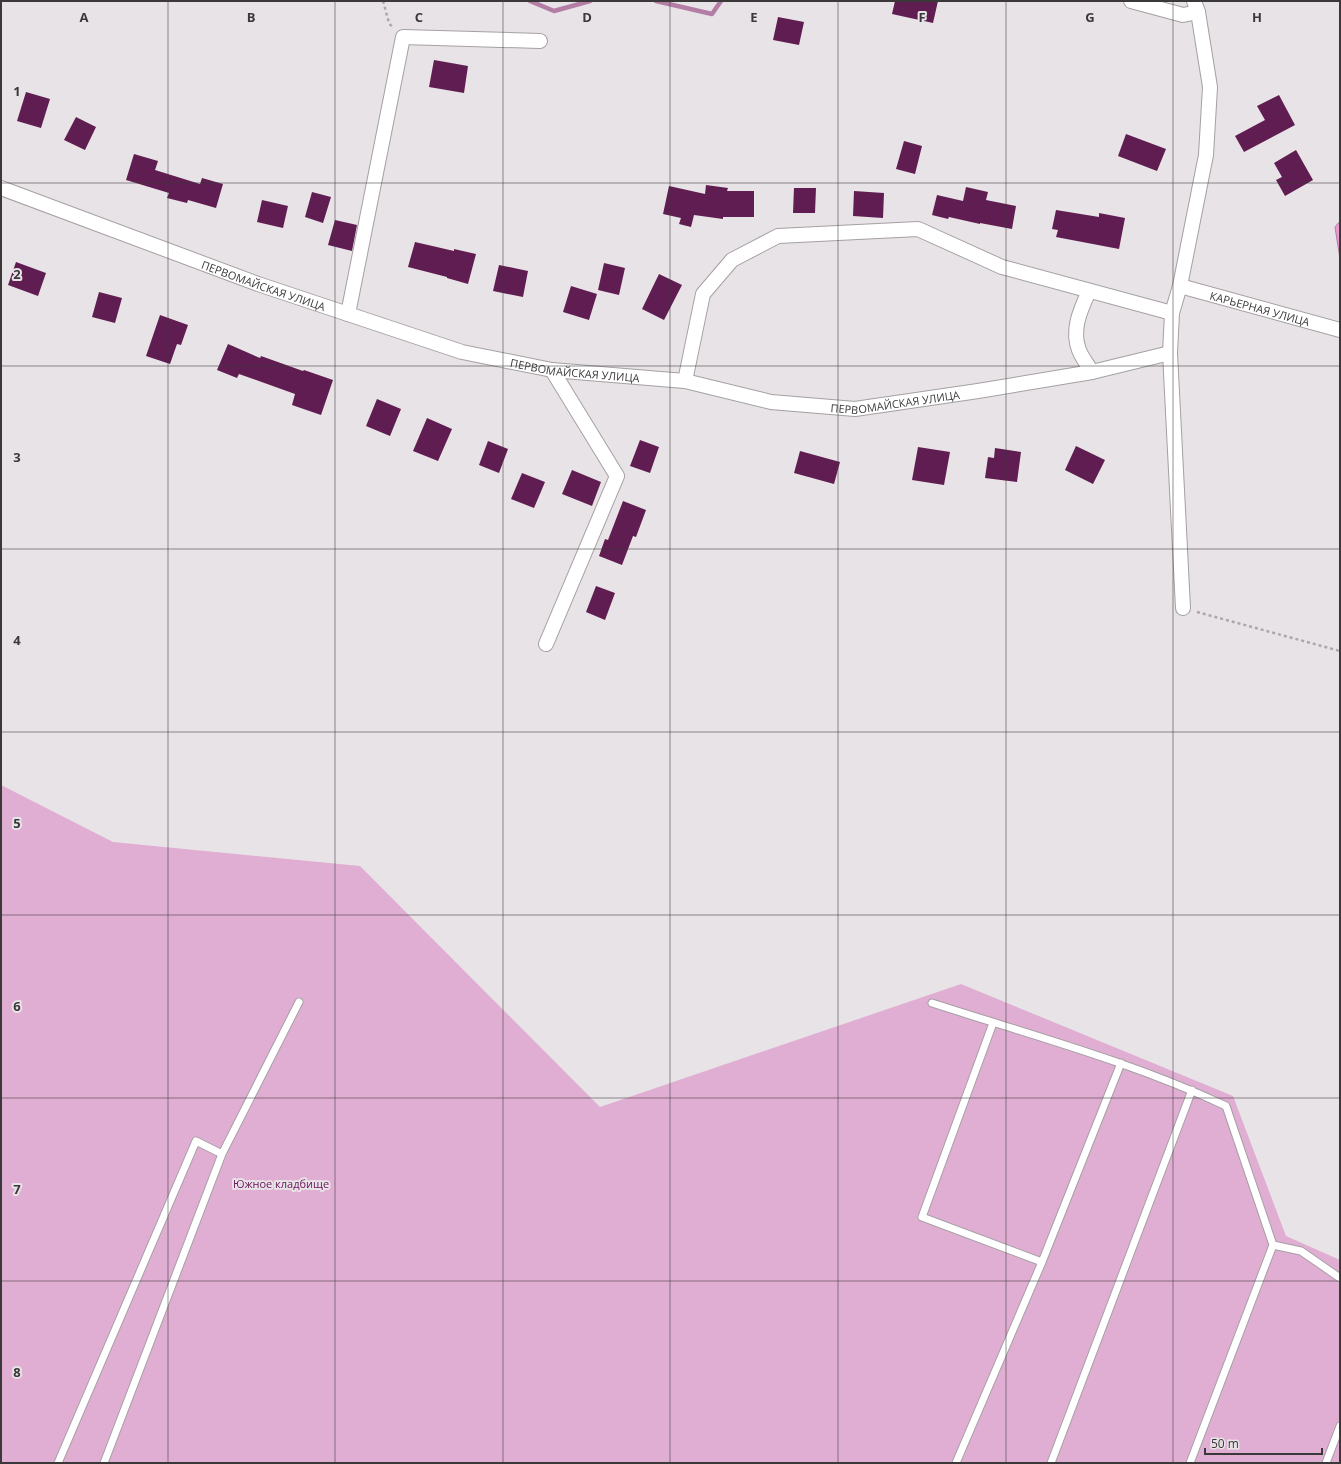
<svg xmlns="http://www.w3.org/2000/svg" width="1341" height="1464" viewBox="0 0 1341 1464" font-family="'Open Sans',sans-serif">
  <rect width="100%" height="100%" fill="#e8e3e6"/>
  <path fill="#e1aed3" d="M1 785 113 842 360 866 600 1107 961 984 1233 1096 1286 1236 1340 1260V1463H1Z"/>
  <path fill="#e79ad3" stroke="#b37da5" d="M1340 221V259L1335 227Z"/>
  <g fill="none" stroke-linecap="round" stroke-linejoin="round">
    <path stroke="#b37da5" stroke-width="4.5" d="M530 1 554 11 590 1
      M656 1 712 14 721 1"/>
  </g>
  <path fill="#601d52" d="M895 1H938L933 23 892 14Z
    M778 17 804 22 799 45 773 40Z
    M434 60 468 66 464 93 429 87Z
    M26 92 50 99 41 128 17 121Z
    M1279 95 1295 125 1244 152 1235 136 1265 120 1257 106Z
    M76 117 96 127 85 150 64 140Z
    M1126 134 1166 149 1157 171 1118 156Z
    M904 141 922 146 915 174 896 169Z
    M1296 150 1313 180 1285 196 1276 180 1282 177 1274 163Z
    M134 154 158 161 155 170 200 184 202 178 223 184 216 208 188 200 187 203 167 198 169 193 126 180Z
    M706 185 728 188 727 191H754V217H723V219L694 215 691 227 679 224 681 218 663 214 669 186 705 194Z
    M966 187 988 192 986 200 1016 206 1012 229 980 223V224L949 217 948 219 932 215 937 195 963 201Z
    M794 188H816L815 213H793Z
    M854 191 884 193 883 218 853 216Z
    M312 192 331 197 323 223 305 217Z
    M262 200 288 206 283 228 257 222Z
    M1056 210 1099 217V213L1125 218 1119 249 1056 237 1058 230 1052 229Z
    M335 220 357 225 352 251 328 245Z
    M415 242 454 251V249L476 254 468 284 447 278V277L408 267Z
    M16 262 46 273 38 296 8 285Z
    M604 263 625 268 619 295 598 290Z
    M499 265 528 271 523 297 493 291Z
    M659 274 682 285 664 320 642 309Z
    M571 286 597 294 589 320 563 312Z
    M99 292 122 298 115 323 92 317Z
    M160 315 188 325 181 345 177 344 170 364 146 356Z
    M228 344 260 358 261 356 303 371 304 370 333 380 321 415 292 405 295 394 239 374 237 378 217 370Z
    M377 399 401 409 390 436 366 426Z
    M427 418 452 429 438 461 413 451Z
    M640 440 659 447 650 473 630 466Z
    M488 441 508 449 499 473 479 465Z
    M1076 446 1105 460 1093 484 1065 470Z
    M918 447 950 452 944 485 912 480Z
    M995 448 1021 452 1017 482 985 478 988 457 994 458Z
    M800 451 840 462 834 484 794 473Z
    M572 470 601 482 592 506 562 494Z
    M522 473 545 482 534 508 511 499Z
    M623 501 646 510 636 537 633 536 622 565 599 556 605 539 608 540Z
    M596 586 615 593 605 620 586 612Z"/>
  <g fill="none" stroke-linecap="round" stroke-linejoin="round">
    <g stroke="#a5a0a3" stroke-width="9">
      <path id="lane" d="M932 1003C1031 1035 1132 1062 1226 1106L1273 1245 1301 1251 1340 1278
        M993 1023 922 1217 1042 1262
        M222 1154 299 1002
        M58 1463 196 1141 222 1154 104 1463
        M956 1463 1042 1262 1121 1063
        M1051 1463 1192 1090
        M1190 1463 1273 1245
        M1326 1463 1340 1426"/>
    </g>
    <g stroke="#a5a0a3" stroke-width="16">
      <g id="street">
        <path d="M1131 1 1183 15 1198 12"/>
        <path id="s1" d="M1 188 258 284 462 352 552 370 685 381 771 402 855 409 978 391 1092 372 1170 353"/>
        <path id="s2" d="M1180 286 1340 330"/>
        <path d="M1089 291C1081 309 1071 329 1079 350 1082 358 1088 365 1092 372"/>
        <path d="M348 314 403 37 540 41"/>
        <path d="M685 381 703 294 732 260 778 236 918 229 1002 267 1172 313"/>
        <path d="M1183 608 1170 353 1172 313 1180 286 1206 155 1210 87 1198 12 1194 1"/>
        <path d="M546 644 617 476 552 370"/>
      </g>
    </g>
    <path stroke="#aba7aa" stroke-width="2.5" stroke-dasharray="3 3" stroke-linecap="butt" d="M383 1 389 23 393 28
      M1197 612 1340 651"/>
    <use href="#lane" stroke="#fff" stroke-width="7"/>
    <use href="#street" stroke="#fff" stroke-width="14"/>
  </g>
  <path fill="none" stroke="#3a3839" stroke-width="1" stroke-opacity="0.55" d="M168 1V1463M335 1V1463M503 1V1463M670 1V1463M838 1V1463M1006 1V1463M1173 1V1463M1 183H1340M1 366H1340M1 549H1340M1 732H1340M1 915H1340M1 1098H1340M1 1281H1340"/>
  <g text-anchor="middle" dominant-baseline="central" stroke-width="4" stroke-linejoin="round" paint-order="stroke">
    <g font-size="11" fill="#3a3839" stroke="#e8e3e6">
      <text stroke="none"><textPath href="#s1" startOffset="280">ПЕРВОМАЙСКАЯ УЛИЦА</textPath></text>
      <text stroke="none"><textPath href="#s2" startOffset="83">КАРЬЕРНАЯ УЛИЦА</textPath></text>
      <text stroke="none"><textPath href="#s1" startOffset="604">ПЕРВОМАЙСКАЯ УЛИЦА</textPath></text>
      <text stroke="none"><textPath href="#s1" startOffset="928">ПЕРВОМАЙСКАЯ УЛИЦА</textPath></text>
    </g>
    <g font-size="11" fill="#6c125c" stroke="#e8e3e6">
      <text x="281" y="1183">Южное кладбище</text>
    </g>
  </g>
  <g font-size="13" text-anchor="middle" font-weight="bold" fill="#3a3839" stroke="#e8e3e6" stroke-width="4" stroke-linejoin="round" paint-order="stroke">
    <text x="84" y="22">A</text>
    <text x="251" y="22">B</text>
    <text x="419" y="22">C</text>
    <text x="587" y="22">D</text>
    <text x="754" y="22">E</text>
    <text x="922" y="22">F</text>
    <text x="1090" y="22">G</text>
    <text x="1257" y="22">H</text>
    <text x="17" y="96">1</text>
    <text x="17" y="279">2</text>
    <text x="17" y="462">3</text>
    <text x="17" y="645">4</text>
    <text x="17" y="828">5</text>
    <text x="17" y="1011">6</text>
    <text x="17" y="1194">7</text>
    <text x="17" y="1377">8</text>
  </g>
  <rect width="1341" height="1464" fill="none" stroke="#3a3839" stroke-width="4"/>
  <path d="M1205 1448v6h117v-6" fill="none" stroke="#3a3839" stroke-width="2"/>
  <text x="1211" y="1448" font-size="12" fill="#3a3839" stroke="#e8e3e6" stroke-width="3" paint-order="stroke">50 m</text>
</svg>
